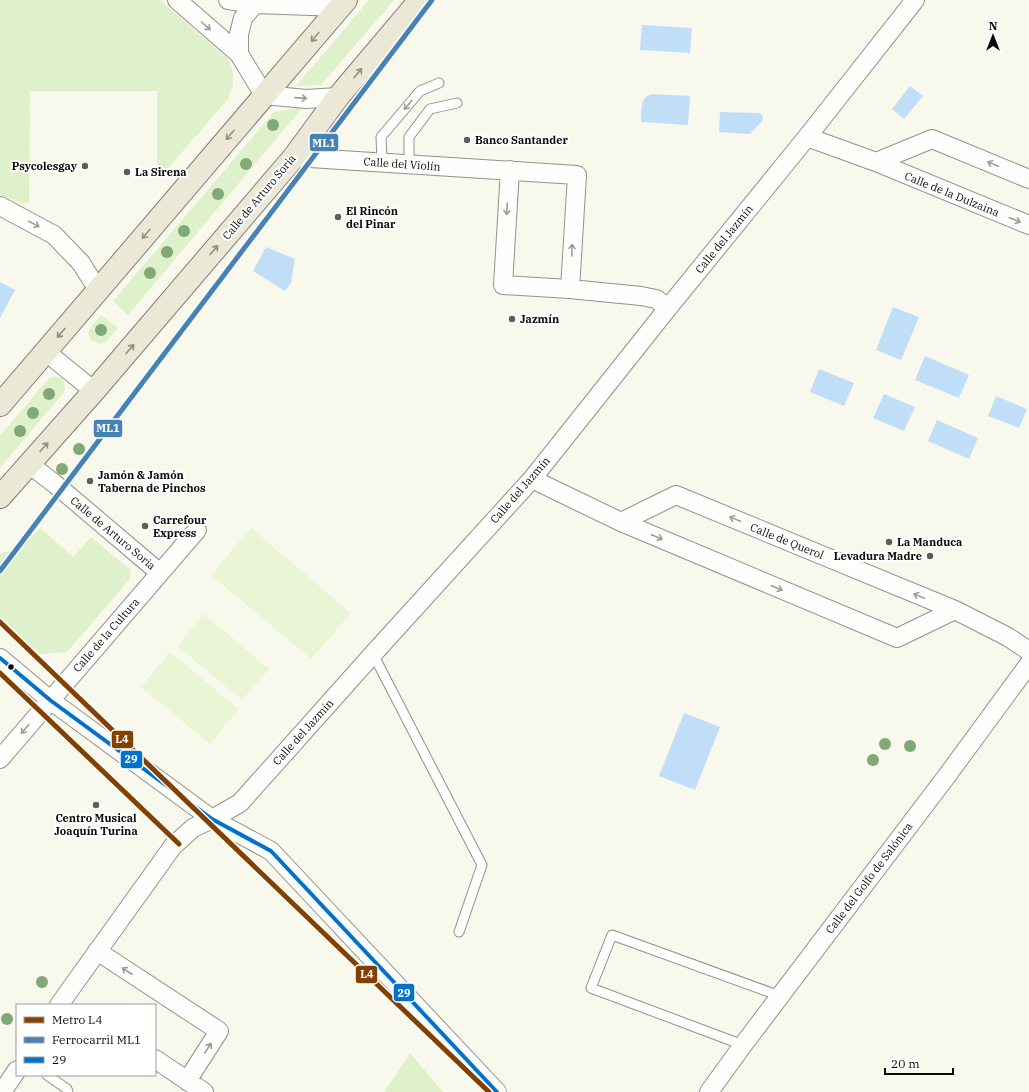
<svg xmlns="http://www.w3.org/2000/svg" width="1029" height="1092" viewBox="0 0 1029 1092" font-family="'IBM Plex Serif',serif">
  <rect width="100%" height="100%" fill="#f9f8ed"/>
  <path fill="#def1ca" d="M0 0H160L228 59 233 73V85L228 99 157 181V91H30L29 203H20L0 195Z
    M369 0H394L321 85 296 86Z
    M303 107 128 315 113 301 274 112Z
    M101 315 118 328 106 342 99 344 91 340 88 334 91 327Z
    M54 377 62 378 65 386 64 392 0 468V436L49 378Z
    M40 528 73 557 91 537 131 570 130 579 67 652 40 654 0 620V553L19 550Z
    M410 1054H411L443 1092H384Z"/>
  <path fill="#e9f5d5" d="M251 528 351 613 311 659 211 575Z
    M204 614 269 669 242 700 177 646Z
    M170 652 239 709 210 744 141 687Z"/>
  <path fill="#c0def7" d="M642 25 692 28 690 53 640 50Z
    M910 86 923 96 904 119 892 109Z
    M652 94 690 96 688 125 641 122C642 111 639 97 652 94Z
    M720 112 760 113 763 117V120L750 134 719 132Z
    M266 247 295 259 291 283 285 291 253 271Z
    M0 282 15 290 0 318Z
    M893 307 919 317 901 360 876 350Z
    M925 356 969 375 959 398 915 380Z
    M819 369 854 383 844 406 810 392Z
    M884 394 915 407 904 431 873 418Z
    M996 396 1027 409 1019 428 988 416Z
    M937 420 978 438 969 459 928 441Z
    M684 713 720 727 695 790 659 776Z"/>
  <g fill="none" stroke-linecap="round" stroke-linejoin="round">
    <g stroke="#92918c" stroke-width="11">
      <path id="service" d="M382 163 381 137 420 91 439 83
        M409 164V137L430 109 457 103
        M373 654 482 865 459 932
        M743 1045 591 988 612 935 780 996
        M47 1075 67 1089 68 1092"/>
    </g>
    <g stroke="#92918c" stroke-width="20">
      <path id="minor" d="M177 0 239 54 264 95 306 99 338 97
        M228 0 255 4 340 7
        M239 54V34L243 18 255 4
        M807 137 876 162 1029 225
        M294 157 577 175 570 289
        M876 162 932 139 1029 179
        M510 170 503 285 570 289 641 296 656 299 668 308
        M0 206 54 235 81 263 98 290
        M45 351 94 391
        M29 464 55 484 160 573
        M532 479 621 522 897 638 955 610
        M621 522 676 495 955 610 1008 637 1029 651
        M0 658 50 700 212 819 271 851 497 1092
        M0 759 197 530
        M97 951 219 1031 187 1081
        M59 1005 173 846 193 828 212 819 240 803 373 654 532 479 668 308 807 137 915 0
        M155 1059 204 1092
        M2 1092 17 1070
        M709 1092 743 1045 946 777 1029 664"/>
    </g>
    <g stroke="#7f7e7a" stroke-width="24">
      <path id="primary" d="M0 405 346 0
        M0 497 94 391 294 157 338 97 420 0"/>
    </g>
    <use href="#service" stroke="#fefefc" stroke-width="9"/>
    <use href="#minor" stroke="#fefefc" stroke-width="18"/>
    <use href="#primary" stroke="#ebe9d6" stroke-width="22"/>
    <g stroke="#fff" stroke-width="7">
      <path id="bus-1" d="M0 658 50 700 212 819 271 851 497 1092"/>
    </g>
    <use href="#bus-1" stroke="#0072ce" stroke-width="4"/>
    <g stroke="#fff" stroke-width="8">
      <path id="rail-1" d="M0 571 432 0"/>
    </g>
    <use href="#rail-1" stroke="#4682b4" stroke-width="5"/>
    <g stroke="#fff" stroke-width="8">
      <path id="metro-1" d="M0 622 489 1092
        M0 673 179 844"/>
    </g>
    <use href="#metro-1" stroke="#824100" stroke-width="5"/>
  </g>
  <g fill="#81a877">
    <circle cx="273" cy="125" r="6"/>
    <circle cx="246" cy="164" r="6"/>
    <circle cx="218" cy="194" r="6"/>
    <circle cx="184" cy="231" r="6"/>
    <circle cx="167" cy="252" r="6"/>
    <circle cx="150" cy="273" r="6"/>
    <circle cx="101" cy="330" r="6"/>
    <circle cx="49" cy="394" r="6"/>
    <circle cx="33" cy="413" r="6"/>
    <circle cx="20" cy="431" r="6"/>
    <circle cx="79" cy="449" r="6"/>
    <circle cx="62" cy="469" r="6"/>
    <circle cx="885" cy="744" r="6"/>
    <circle cx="910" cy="746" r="6"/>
    <circle cx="873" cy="760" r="6"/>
    <circle cx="42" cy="982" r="6"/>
    <circle cx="7" cy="1019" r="6"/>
  </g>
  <defs><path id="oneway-shaft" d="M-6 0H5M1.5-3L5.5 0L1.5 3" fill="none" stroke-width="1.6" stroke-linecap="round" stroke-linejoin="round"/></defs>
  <g stroke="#9c9c9b">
    <use href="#oneway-shaft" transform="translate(206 26) rotate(42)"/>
    <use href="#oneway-shaft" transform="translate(301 98) rotate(4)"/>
    <use href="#oneway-shaft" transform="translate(408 105) rotate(130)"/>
    <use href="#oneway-shaft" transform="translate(993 164) rotate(-158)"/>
    <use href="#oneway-shaft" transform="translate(507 209) rotate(93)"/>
    <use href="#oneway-shaft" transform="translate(1015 220) rotate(22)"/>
    <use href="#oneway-shaft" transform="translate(34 224) rotate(28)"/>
    <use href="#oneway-shaft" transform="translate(572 250) rotate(-87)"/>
    <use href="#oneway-shaft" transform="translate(735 519) rotate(-158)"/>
    <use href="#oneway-shaft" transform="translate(657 537) rotate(23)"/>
    <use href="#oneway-shaft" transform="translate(777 588) rotate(23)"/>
    <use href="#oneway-shaft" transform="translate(919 596) rotate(-158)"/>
    <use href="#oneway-shaft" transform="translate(25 729) rotate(130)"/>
    <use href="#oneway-shaft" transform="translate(127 971) rotate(-147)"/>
    <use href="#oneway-shaft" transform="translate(208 1048) rotate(-57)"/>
  </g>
  <g stroke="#919084">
    <use href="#oneway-shaft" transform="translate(315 37) rotate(131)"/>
    <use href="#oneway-shaft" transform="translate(358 73) rotate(-50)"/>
    <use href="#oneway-shaft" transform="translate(230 135) rotate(130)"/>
    <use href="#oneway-shaft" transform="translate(146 234) rotate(130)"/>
    <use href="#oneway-shaft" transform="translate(214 250) rotate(-49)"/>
    <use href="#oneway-shaft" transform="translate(61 333) rotate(131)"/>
    <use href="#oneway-shaft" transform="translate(130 349) rotate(-49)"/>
    <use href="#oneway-shaft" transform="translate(44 447) rotate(-48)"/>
  </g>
  <g fill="#5e5d59" stroke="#fff" stroke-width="1.5">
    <circle cx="467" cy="140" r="4"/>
    <circle cx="85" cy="166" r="4"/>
    <circle cx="127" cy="172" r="4"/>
    <circle cx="338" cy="217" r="4"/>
    <circle cx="512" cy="319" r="4"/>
    <circle cx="90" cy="481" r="4"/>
    <circle cx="145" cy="526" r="4"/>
    <circle cx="889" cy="542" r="4"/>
    <circle cx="930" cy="556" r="4"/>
    <circle cx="96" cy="805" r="4"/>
  </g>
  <circle fill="#0a0a0a" stroke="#fff" stroke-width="1.5" cx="11" cy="667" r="3.5"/>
  <g text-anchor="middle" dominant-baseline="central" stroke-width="4" stroke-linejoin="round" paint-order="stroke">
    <g font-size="11" font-weight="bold" fill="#0a0a0a" stroke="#fff" text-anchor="start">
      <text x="475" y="140">Banco Santander</text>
      <text x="77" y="166" text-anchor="end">Psycolesgay</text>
      <text x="135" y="172">La Sirena</text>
      <text x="346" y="211">El Rincón<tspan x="346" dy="13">del Pinar</tspan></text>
      <text x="520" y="319">Jazmín</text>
      <text x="98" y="475">Jamón &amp; Jamón<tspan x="98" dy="13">Taberna de Pinchos</tspan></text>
      <text x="153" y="520">Carrefour<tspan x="153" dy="13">Express</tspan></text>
      <text x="897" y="542">La Manduca</text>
      <text x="922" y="556" text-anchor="end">Levadura Madre</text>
      <text x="96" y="818" text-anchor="middle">Centro Musical<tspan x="96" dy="13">Joaquín Turina</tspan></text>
    </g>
    <g font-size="11" fill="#0a0a0a" stroke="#fff">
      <text transform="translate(402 164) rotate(4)">Calle del Violín</text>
      <text transform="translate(952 194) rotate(22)">Calle de la Dulzaina</text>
      <text transform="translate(259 197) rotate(-50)">Calle de Arturo Soria</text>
      <text transform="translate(724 239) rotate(-51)">Calle del Jazmín</text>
      <text transform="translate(520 490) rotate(-49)">Calle del Jazmín</text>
      <text transform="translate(113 533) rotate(40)">Calle de Arturo Soria</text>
      <text transform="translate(787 541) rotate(22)">Calle de Querol</text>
      <text transform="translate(106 635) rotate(-49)">Calle de la Cultura</text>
      <text transform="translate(303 732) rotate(-48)">Calle del Jazmín</text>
      <text transform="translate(869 878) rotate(-53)">Calle del Golfo de Salónica</text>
    </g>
  </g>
  <g stroke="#fff" stroke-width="1.5">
    <rect x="309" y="133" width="30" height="19" rx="4" fill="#4682b4"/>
    <rect x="93" y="419" width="30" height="19" rx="4" fill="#4682b4"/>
    <rect x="111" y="730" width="23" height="19" rx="4" fill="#824100"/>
    <rect x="120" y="750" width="23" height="19" rx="4" fill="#0072ce"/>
    <rect x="355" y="965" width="23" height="19" rx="4" fill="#824100"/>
    <rect x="393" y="983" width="22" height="19" rx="4" fill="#0072ce"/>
  </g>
  <g font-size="11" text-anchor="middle" font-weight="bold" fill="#fff">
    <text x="324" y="147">ML1</text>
    <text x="108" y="432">ML1</text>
    <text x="122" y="743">L4</text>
    <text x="131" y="763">29</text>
    <text x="367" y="978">L4</text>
    <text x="404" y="997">29</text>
  </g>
  <rect x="16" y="1004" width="140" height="72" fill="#ffffff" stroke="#9d9d9d"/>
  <rect x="24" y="1017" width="20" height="6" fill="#824100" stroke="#9d9d9d"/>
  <text x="52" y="1024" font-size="12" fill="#0a0a0a">Metro L4</text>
  <rect x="24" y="1037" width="20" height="6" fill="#4682b4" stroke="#9d9d9d"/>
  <text x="52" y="1044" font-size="12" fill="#0a0a0a">Ferrocarril ML1</text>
  <rect x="24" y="1057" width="20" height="6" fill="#0072ce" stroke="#9d9d9d"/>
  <text x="52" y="1064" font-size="12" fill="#0a0a0a">29</text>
  <g transform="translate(993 36)" stroke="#ffffff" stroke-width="3" paint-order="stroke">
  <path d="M0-3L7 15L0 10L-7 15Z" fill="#0a0a0a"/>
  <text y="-6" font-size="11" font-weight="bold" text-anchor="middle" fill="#0a0a0a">N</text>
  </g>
  <path d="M885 1068v6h68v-6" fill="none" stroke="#0a0a0a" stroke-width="2"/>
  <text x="891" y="1068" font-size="12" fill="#0a0a0a" stroke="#ffffff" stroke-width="3" paint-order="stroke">20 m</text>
</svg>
